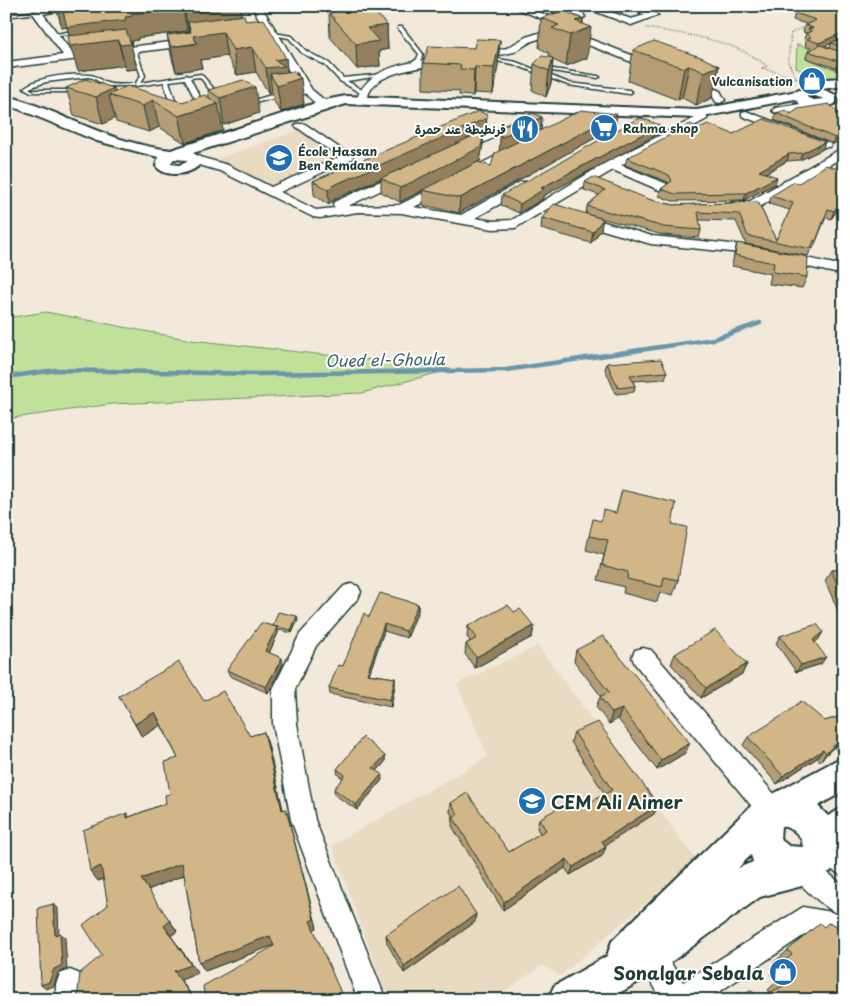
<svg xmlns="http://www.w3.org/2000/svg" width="850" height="1006" viewBox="0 0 850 1006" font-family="'Playpen Sans','Playpen Sans Arabic',sans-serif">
  <rect width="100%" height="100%" fill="#f2e9db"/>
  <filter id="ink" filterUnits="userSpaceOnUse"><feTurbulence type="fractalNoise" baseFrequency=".02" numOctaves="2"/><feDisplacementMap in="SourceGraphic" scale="10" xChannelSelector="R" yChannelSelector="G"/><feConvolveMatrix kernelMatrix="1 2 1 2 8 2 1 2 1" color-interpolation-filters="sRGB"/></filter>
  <g filter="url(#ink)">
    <path fill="#e9dac2" d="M297 131H301L340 155 338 160 271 186 217 159Z
      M538 646 696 860 560 976 543 965 492 1000H388L332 845 488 757 457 684Z"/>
    <path fill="#c1e19a" stroke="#708f67" d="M797 44 817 52 805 58 844 73V81C825 80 810 80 796 67Z
      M46 312 191 340 452 369 362 393 112 404 6 419V318Z"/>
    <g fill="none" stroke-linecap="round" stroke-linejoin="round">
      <path stroke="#6996aa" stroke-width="4.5" d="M6 377 56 370 258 374 506 370 714 339 760 323"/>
      <g stroke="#1f3d34" stroke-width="3">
        <path id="service" d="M253 6 259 7 229 12 227 11Z
          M39 11 37 13 6 17V15Z
          M398 27H402L423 54 421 61 411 68 407 67 417 59 419 54 398 29Z
          M79 30 81 32 52 36 50 35Z
          M274 33 292 36 306 51 329 63 343 78 384 74 386 75 347 81 367 93 362 94 340 81 325 65 302 53 289 38 272 35Z
          M844 38V41L824 50 844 57V60L818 50Z
          M134 49 136 50 145 76 140 83 184 76 186 75 188 76 201 74 221 97 216 98 200 77 190 78 205 107 202 109 199 107 185 79 169 81 176 103 169 109 166 107 170 103 164 82 136 86H106L93 78 88 77 46 82 29 88 32 90H79V91L77 92H31L24 88C36 77 72 73 89 75 97 75 100 81 107 83 114 86 127 84 135 84L141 76 132 50Z
          M487 57 516 62 569 83 629 90 632 92 629 94 568 85 513 64 485 59V57Z
          M541 67 598 76 600 77 598 78 539 69V67Z
          M308 90 311 92 310 93 275 98 247 105 244 103 275 94Z"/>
      </g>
      <g stroke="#1f3d34" stroke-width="3">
        <path id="minor" d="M58 6H83L43 14 73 54 194 39 199 42 194 45 6 68V62L63 55 32 12Z
          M252 6H261L312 90 328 103V107C306 113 263 25 252 6Z
          M511 6H524L559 20 575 16 554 6H567L582 12 585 17 559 26Z
          M581 6H594L631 19 645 15 628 6H640L658 15 631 25Z
          M558 27 660 66 661 68 652 70 558 33 532 41 514 52 475 60 470 57 507 48 526 37Z
          M448 57 452 58V62C431 67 381 69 370 91 368 94 368 99 366 102H358L357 100C366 65 417 61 448 57Z
          M691 79 720 91 725 100 720 103 716 102 712 95 687 84 686 82Z
          M746 111 829 143 831 145 829 147H821L742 116V112Z
          M703 114 707 115V119L621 165 667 184 669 187 667 190H659L613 170 515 228 493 229 401 213 358 212 320 218 313 217 220 171 192 163 190 160 196 156 228 165 271 187 339 157 295 126 297 124H305L354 158 280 192 316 210 335 208 333 205 334 202 403 171 409 175 407 178 348 206 399 205 516 146 520 147V153L414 207 461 215 520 182H528L530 185 528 188 475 218 493 221 512 220 607 162Z
          M525 116 531 119 529 121 466 151H458L456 148Z
          M844 147V156L758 208 732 210 726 206 732 202 750 201Z
          M577 214 652 236 751 246 834 264 844 261V270L835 273 751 254 651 244 572 221 570 218 572 215Z
          M351 584 358 586 361 592 358 598 316 646 295 689 297 724 315 820 386 1000H358L291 820 273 724V689L300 634 344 586Z
          M643 648 651 650 781 802 784 811 781 820 772 823 763 820 635 664 632 657 635 650Z
          M821 836 844 849V877L812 858 808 849 812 840Z
          M802 855 811 859 844 886V917C827 910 796 884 789 868L793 859Z
          M803 907 831 912 844 918V946L827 939 806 934 707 1000H662L635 954 639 944 649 940 659 944 683 982Z
          M70 970 80 974 84 984V1000H56V984L60 974Z"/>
      </g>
      <g stroke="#1f3d34" stroke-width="4">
        <path id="tertiary" d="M844 78V86L822 89 836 95 838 101C829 111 794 113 780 115L773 111 775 108 800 104 795 99 697 118 346 104 193 153 200 157 201 163C192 175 166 179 156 166L158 157 97 141 6 104V96L18 99C72 117 111 143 171 150L325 100 346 96 697 110 797 91 825 79ZM812 95 824 99 814 100 808 98 807 96ZM174 159 186 160 187 162 179 165 170 164Z"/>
      </g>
      <g stroke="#1f3d34" stroke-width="4">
        <path id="secondary" d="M844 756V791L818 806 828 816 844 807V849L837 857 831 871 802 886 760 897 663 968 607 1000H548L554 986 607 956 612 941 751 806 760 799 775 793ZM781 826C793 828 802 835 803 847L789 846 780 839ZM751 855 753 862 738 868Z"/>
      </g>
      <path stroke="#1f3d34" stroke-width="2" stroke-dasharray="0.5 2" stroke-linecap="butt" d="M646 28C689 35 732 39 767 66L763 68 798 79
        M797 79 788 62 791 33 806 26"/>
      <use href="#service" fill="#fff" fill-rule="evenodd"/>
      <use href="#minor" fill="#fff" fill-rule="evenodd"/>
      <use href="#tertiary" fill="#fff" fill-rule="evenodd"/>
      <use href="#secondary" fill="#fff" fill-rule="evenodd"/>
    </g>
    <path fill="#b59d74" stroke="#1f3d34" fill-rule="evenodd" d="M56 6H240L241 16 246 21 286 58 287 72 299 77 304 104 281 112 273 100 272 94H269L256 72 237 75 227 56 200 60 202 68 176 72 172 59 167 35 188 32 187 31 137 38 138 40 131 41 132 45H131L137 69 126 70 125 65 78 71 67 27 62 28Z
      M329 6H369L387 25 388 49 379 51 380 66 357 69 330 37 329 13H330Z
      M531 6H571L570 13 583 19V24L587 58 566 66 553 60 551 83 546 97 532 90 534 64 549 57V53L539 48 541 18 555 13Z
      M572 6H585L589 11 585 13Z
      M844 8V23L843 24H844V71L806 58 808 51 813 49 805 46 806 42 804 40 806 33 803 32 805 25 806 24 793 20 795 13ZM831 43 830 48 824 46Z
      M500 40 498 65 493 94 474 93 473 96 459 95V91L423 89V63Z
      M633 50 719 66 712 98 696 105 682 98 678 100 628 81Z
      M66 88H114L115 92 182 102 209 98 208 90 259 113 224 125 221 123 223 130 185 143 159 127 149 132 116 122 115 118 103 124 74 115Z
      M844 109V139L833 144 774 120 776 113 839 114Z
      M487 115 486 129V131L484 132 483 144 480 161 479 162 491 166 499 151 542 117 541 130 615 127 459 213 423 205 422 191 400 202 381 192V179L333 200 329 205 314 195 313 181Z
      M699 128 733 134 823 149 800 160 787 161 766 173 775 184 744 200 673 201 659 196 661 189 668 184V182L625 165 627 158Z
      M658 134 543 196V199L519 213 501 205 502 195Z
      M844 171V201L831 219 826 217 813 249 811 248 808 256 746 244 736 221 699 220 701 230 699 238 663 235 586 214 587 206 599 195 584 190 585 182 651 200 674 205 758 202 776 240 790 210 769 204 771 196 799 183Z
      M542 218 601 230 591 243 541 229Z
      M737 243 807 277 802 288 769 284 771 274 732 266 734 254Z
      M607 363 667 372 665 379 633 381 635 386 634 392 616 394 605 369Z
      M601 521 672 524 678 580 673 595 660 592 657 602 623 593 624 587 598 580 604 555 586 550 589 536Z
      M831 570H844V624L825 581Z
      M418 604V611L407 638 384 631 369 674 395 678V685L391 707 330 694 329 688 343 666 369 617Z
      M514 612 534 626 532 637 475 668 465 654 466 644 470 641 467 637 468 626Z
      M298 620 292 633 278 630V633L269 653 283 664 268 693 230 676 227 670 273 626Z
      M780 636 819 639 815 642 821 664 796 672 776 643Z
      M576 650 685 753 657 770 618 719 609 724 596 707 600 697 601 696 574 661Z
      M675 654 747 664 742 674 701 698 671 664Z
      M844 655V665L840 661Z
      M119 696 204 701 250 736 264 732 283 810 289 821 317 928 274 946V945L205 971 199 962 184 875 148 890 177 931 171 936 198 973 181 980 102 955 108 905 104 879 98 881 127 813 129 817 166 803 170 794 178 758 161 725 142 737Z
      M844 715V754L840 756 834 747 820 761 817 758 777 784 743 745 748 737 825 721Z
      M574 732 658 805 654 814 605 845 606 847 602 856 570 875 565 868 503 910 452 826 453 817 450 812 451 803 509 852 540 834 537 828 539 819 578 809 605 794 571 742Z
      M385 756V762L377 771 382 780 357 810 335 795 334 789 343 778 338 775 337 769Z
      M475 922 404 973 387 943 386 935Z
      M820 923 824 927 828 923 844 928V1000H731L739 992 743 997 751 990 758 998 770 992 768 990 776 982 770 974 778 968 773 963Z"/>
    <path fill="#947f5e" stroke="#1f3d34" d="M56 6H190L183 9 187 31 137 38 138 40 131 41 132 45H131L137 69 126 70 118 40 125 65 78 71 70 46 72 45 67 27H68L62 28Z
      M216 6H234V7L227 9 240 7 244 31 224 33 223 32 227 56 200 60 202 68 176 72 171 47 195 44 193 37H192L188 22 191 37 190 38 185 13 217 10Z
      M567 6H571L569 15 566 16Z
      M585 6H590L589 11 585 13Z
      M583 19 582 31 591 27 587 58 566 66 570 35 575 21Z
      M387 25 388 49 379 51 380 66 357 69 356 44 367 28Z
      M844 32V38L816 50 819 43Z
      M500 40 498 65 493 94 494 68Z
      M252 47 256 72 237 75 233 50Z
      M6 56 12 73 13 87 6 88Z
      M286 58 288 82 295 74 298 73 299 79 301 78 304 104 281 112 277 86 270 74 272 94H269L266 68 275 60Z
      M553 58 551 83 546 97 549 71Z
      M689 66 682 98 678 100 684 68Z
      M719 66 712 98 696 105 704 72Z
      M475 67 474 93 473 96 474 70Z
      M255 87 259 113 224 125 220 98Z
      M114 88 116 98 109 95 115 118 103 124 96 97Z
      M153 100 159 127 149 132 143 106Z
      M218 104 223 130 185 143 179 116Z
      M617 114 615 127 459 213 460 198Z
      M487 115 486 129V131L484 132 483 144 480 161 400 202V188L484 132 333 200 329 205 328 190 332 186Z
      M542 117 541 130 499 152 500 138Z
      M660 125 658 134 543 196V199L519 213 520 204 541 188Z
      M844 134V139L833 144 835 138Z
      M825 142 823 149 800 160 802 153Z
      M789 154 787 161 757 178 759 171Z
      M777 177 775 184 744 200 746 193Z
      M844 198V201L831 219 834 211Z
      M603 219 601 230 591 243 593 232Z
      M418 604V611L407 638 406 631Z
      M297 616 298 620 292 633 291 630Z
      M384 624V631L367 680V674Z
      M534 626 532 637 475 668 476 657Z
      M277 627 278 633 267 658 265 651Z
      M823 632 819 639 809 647 813 640Z
      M826 657 821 664 796 672 801 665Z
      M282 658 283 664 268 693 266 687Z
      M747 664 742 674 701 698 706 688Z
      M395 678V685L391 707 390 700Z
      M622 709 618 719 609 724 612 713Z
      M155 712 161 725 142 737 135 724Z
      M264 732 268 744 286 822 282 810Z
      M841 739 834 747 820 761 826 753Z
      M690 743 685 753 657 770 661 760Z
      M823 750 817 758 777 784 783 776Z
      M385 756V762L374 774 373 768Z
      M382 774V780L357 810 356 805Z
      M658 805 654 814 598 850 602 841Z
      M286 809 317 928 313 930 310 921Z
      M606 847 602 856 570 875 573 867Z
      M567 859 565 868 503 910 504 902Z
      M182 863 188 873 148 890 141 879Z
      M101 866 110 876 98 881 90 871Z
      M53 904 58 908 59 939 55 935Z
      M476 914 475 922 404 973V966Z
      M170 921 177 931 171 936 198 973 181 980 195 1000H186L174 971 164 926Z
      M60 933 65 937 67 969 58 973 54 986 46 989 41 985Z
      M270 936 274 945 205 971 199 962Z"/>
    <path fill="#d3b687" stroke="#1f3d34" d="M134 6H240V7L185 13 183 7 131 14 132 16 125 17 126 20 67 27 63 11 84 7 104 10Z
      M330 6H369L387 25 367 28 379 41 356 44 329 13 334 12Z
      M810 6H839L844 8V18L840 23 844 24V32L819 43 807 39 811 37 806 33 812 31 808 29 813 28 805 25 816 20 795 13Z
      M563 11 583 19 575 21 591 27 570 35 552 28 559 25 541 18Z
      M244 15 246 21 264 19 286 58 275 60 285 66 266 68 252 47 233 50 223 32 193 36 197 43 171 47 167 35 191 32 188 22Z
      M126 30 131 44 120 45 118 40 70 46 68 36Z
      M844 37V47L831 43Z
      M476 39 500 40 494 68 475 67 474 70 460 69 461 65 423 63 429 46 474 48Z
      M654 41 703 58 719 66 704 72 689 66 684 68 633 50Z
      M820 45 844 53V63L808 51Z
      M542 56 553 58 549 71 534 64Z
      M294 71 298 73 295 74 301 78 277 86 270 74Z
      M85 79 114 88 96 97 66 88Z
      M243 80 255 87 220 98 208 90Z
      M127 86 182 102 205 95 218 104 179 116 153 100 143 106 109 95Z
      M829 104 839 114 844 109V134L835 138 776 113 786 110 791 114 798 109Z
      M581 110 617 114 460 198 422 190 478 162 491 166 495 153Z
      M479 111 487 115V118L332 186 328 190 313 181Z
      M533 113 542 117 500 138 504 126Z
      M641 118 660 125 541 188 544 189 520 204 502 195 635 120Z
      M764 119 825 142 802 153 789 154 759 171 777 177 746 193 675 194 661 189 672 181 669 175 627 158 690 124 699 128 708 124 733 134Z
      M484 131 481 147 400 188 381 178Z
      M826 165 844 171V198L834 211 828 209 816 241 814 240 811 249 748 236 739 214 698 212 701 230 664 227 587 206 605 190 585 182 593 177 651 200 674 205 758 202 776 240 793 203 771 196 794 182 799 183Z
      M554 204 603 219 593 232 542 218Z
      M737 243 808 257 807 277 773 272 774 263 735 255Z
      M661 359 667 372 630 375 635 386 618 388 607 363Z
      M622 490 676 503 672 524 687 527 678 580 664 577 662 587 627 579 628 572 602 565 608 540 589 536 593 519 601 521 603 510 616 513Z
      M831 570H844V598Z
      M380 593 418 604 406 631 384 624 367 674 395 678 390 700 329 688 338 665 343 666 364 613 369 617Z
      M508 605 514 612 520 609 534 626 476 657 466 644 477 638 468 626Z
      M278 612 297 616 291 630 273 626Z
      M261 623 277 627 265 651 282 658 266 687 227 670Z
      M817 624 823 632 813 640 826 657 801 665 780 636Z
      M715 630 747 664 706 688 675 654Z
      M603 636 690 743 661 760 622 709 612 713 600 697 609 692 576 650Z
      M179 662 204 701 223 691 250 736 264 732 282 810 286 809 314 919 310 921 344 1000H205L203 986 274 946 270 936 199 962 182 863 141 879 170 921 164 926 191 965 174 971 191 996 186 1000H77L80 973 102 955 83 925 108 905 101 866 90 871 83 830 127 813V818L166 803 165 795 170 794 165 762 178 758 155 712 135 724 119 696Z
      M801 701 825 721 844 715V744L841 739 826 753 823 750 783 776 748 737 788 712Z
      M598 722 658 805 602 841 606 847 573 867 567 859 504 902 453 817 458 814 451 803 467 793 509 852 546 830 539 819 570 801 578 809 612 790 574 732Z
      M363 737 385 756 373 768 382 774 356 805 334 789 345 775 337 769Z
      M458 886 476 914 404 966 386 935Z
      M53 904 55 935 60 933 62 965 54 969 49 982 41 985 38 908Z
      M820 923 824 927 828 923 844 928V1000H731L739 992 743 997 751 990 758 998 788 984 783 977 791 969 785 961 792 955 788 950Z"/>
  </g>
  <defs>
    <g id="shop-disc" transform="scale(1.4375)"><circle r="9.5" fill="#1f6fb2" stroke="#fff"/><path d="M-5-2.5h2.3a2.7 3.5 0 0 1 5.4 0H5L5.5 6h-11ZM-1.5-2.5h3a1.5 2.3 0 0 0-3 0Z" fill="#fff"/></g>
    <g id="supermarket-disc" transform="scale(1.4375)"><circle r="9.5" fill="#1f6fb2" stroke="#fff"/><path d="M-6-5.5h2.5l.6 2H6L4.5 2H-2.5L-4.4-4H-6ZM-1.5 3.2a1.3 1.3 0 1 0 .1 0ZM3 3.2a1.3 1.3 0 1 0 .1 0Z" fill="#fff"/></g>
    <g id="restaurant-disc" transform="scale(1.4375)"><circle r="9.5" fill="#1f6fb2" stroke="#fff"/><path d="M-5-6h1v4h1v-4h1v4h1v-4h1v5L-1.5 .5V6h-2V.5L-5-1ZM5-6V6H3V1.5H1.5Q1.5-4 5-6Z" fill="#fff"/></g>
    <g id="school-disc" transform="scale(1.4375)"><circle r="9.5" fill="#1f6fb2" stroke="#fff"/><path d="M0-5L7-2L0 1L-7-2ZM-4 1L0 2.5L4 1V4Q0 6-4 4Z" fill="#fff"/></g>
  </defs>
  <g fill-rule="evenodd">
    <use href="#shop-disc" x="812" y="81"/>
    <use href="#supermarket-disc" x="604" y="128"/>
    <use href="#restaurant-disc" x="525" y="129"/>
    <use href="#school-disc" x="279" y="158"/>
    <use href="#school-disc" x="532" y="801"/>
    <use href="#shop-disc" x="783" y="972"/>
  </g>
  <g text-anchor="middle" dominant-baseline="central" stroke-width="4" stroke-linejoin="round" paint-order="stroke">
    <g font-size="12" font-weight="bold" fill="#1f3d34" stroke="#fff" text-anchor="end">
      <text x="793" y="81">Vulcanisation</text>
      <text x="623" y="128" text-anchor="start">Rahma shop</text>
      <text x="506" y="129">قرنطيطة عند حمرة</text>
      <text x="298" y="151" text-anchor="start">École Hassan<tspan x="298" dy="14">Ben Remdane</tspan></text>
    </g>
    <g font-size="16" font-style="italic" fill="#3e6265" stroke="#fff">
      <text transform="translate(385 359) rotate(-1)">Oued el-Ghoula</text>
    </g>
    <g font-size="18" font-weight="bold" fill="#1f3d34" stroke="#fff" text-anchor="start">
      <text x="551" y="801">CEM Ali Aimer</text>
      <text x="764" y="972" text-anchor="end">Sonalgar Sebala</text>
    </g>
  </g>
  <rect width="850" height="1006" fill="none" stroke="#fff" stroke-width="25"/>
  <rect x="12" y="12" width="825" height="981" fill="none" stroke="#1f3d34" stroke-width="2" filter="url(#ink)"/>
</svg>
